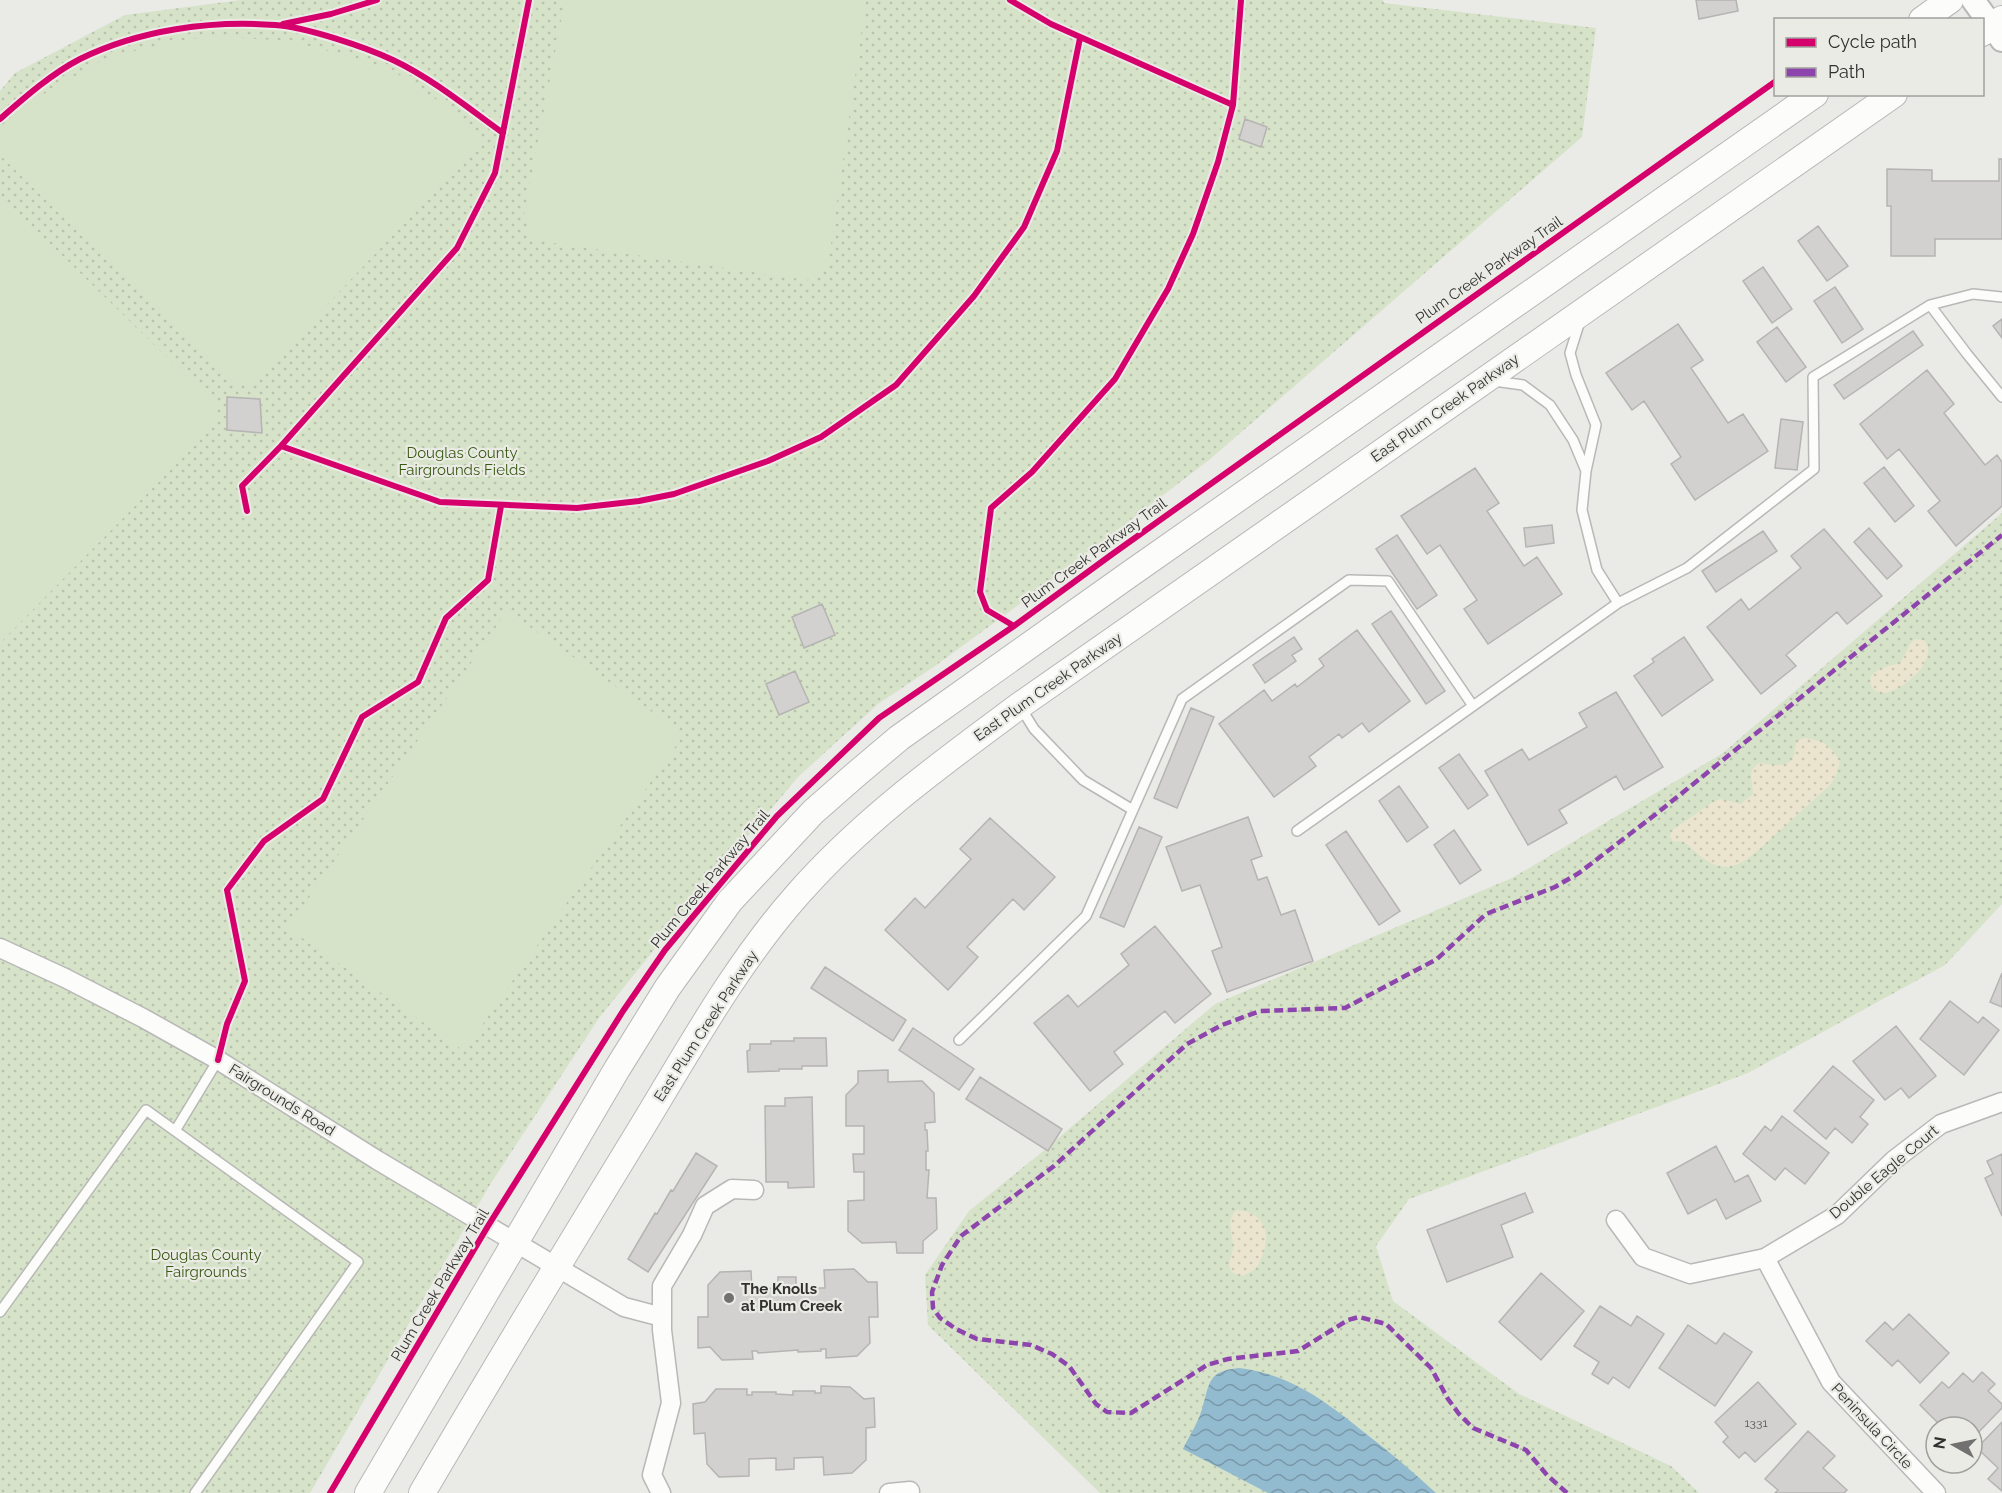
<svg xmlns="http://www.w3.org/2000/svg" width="2002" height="1493" viewBox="0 0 2002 1493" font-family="Raleway,sans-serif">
  <defs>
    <pattern id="grass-dots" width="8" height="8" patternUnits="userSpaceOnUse" patternTransform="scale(1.5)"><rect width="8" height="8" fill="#d6e3c9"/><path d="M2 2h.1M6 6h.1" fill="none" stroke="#b8c3ad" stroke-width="1.8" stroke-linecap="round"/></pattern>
    <pattern id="sand-dots" width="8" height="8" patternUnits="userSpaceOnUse" patternTransform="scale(1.5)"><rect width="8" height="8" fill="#ebe5cf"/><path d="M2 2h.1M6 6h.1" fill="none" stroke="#cac5b2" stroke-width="1.8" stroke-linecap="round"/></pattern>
    <pattern id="water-waves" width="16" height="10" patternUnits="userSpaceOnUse" patternTransform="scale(1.5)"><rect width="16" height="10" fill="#93bbcf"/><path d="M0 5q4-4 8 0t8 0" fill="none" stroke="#7998a8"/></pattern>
  </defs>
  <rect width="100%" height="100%" fill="#eaeae7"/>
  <path fill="url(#grass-dots)" d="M241 0H1383L1384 3 1596 28 1582 137 1209 460 1043 587 935 666 878 704 798 777 695 899 599 1018 491 1183 310 1493H0V91L15 73 125 15Z
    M2002 513V904L1945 965 1748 1073 1409 1199 1376 1246 1393 1301 1519 1394 1671 1466 1699 1493H1100L928 1325 925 1275 969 1211 1042 1152 1215 1004 1512 878 1723 753Z"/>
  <path fill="url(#sand-dots)" d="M1915 639 1924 640C1941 659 1901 693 1882 693 1876 692 1873 690 1871 685 1865 670 1890 666 1900 663L1911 643Z
    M1804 738C1822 740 1831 745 1840 761L1836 775 1831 784 1754 854C1729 873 1717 870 1694 851 1691 848 1687 843 1682 842 1679 841 1676 842 1673 841L1670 836 1671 831 1713 802 1720 799 1741 804 1753 794C1753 781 1746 772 1759 763 1770 764 1789 770 1794 755 1795 750 1795 746 1797 741Z
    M1237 1210C1264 1212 1272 1234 1262 1256 1260 1261 1258 1266 1255 1269 1251 1272 1246 1274 1242 1276L1232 1272C1226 1263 1232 1258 1233 1248 1234 1234 1224 1221 1237 1210Z"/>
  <path fill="#d6e3c9" d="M565 0H866L828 265 807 280 533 240 524 215Z
    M210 36 290 41 344 55 393 71 443 104 485 139 252 383 230 382 0 155V128L30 102 106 58 172 42Z
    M0 195 216 405 215 425 0 643Z
    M507 611 684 734 464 1051 288 928Z"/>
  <path fill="url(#water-waves)" d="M1239 1368C1290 1374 1327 1402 1365 1433 1390 1452 1413 1472 1436 1493H1268L1183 1449C1189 1436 1198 1423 1202 1409 1210 1383 1207 1371 1239 1368Z"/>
  <path fill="#d2d1cf" stroke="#b5b4b2" stroke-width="1.5" d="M1696 0H1736L1738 11 1699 19Z
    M1245 119 1267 127 1261 147 1239 139Z
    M1999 159H2002V239H1935V256H1891V206H1887V169L1932 170V181H1999Z
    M1818 226 1848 266 1827 281 1798 241Z
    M1763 267 1792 309 1772 323 1743 281Z
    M1835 287 1863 329 1842 343 1814 301Z
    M2002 319V338L1993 326Z
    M1678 324 1703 360 1691 368 1728 423 1743 414 1768 451 1695 500 1671 464 1681 457 1644 401 1632 410 1606 373Z
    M1777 327 1806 367 1786 382 1757 342Z
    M1913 331 1923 345 1844 399 1834 385Z
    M1927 370 1954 404 1944 413 1985 465 1997 455 2002 462V506L1956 546 1928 511 1940 501 1899 449 1887 459 1860 424Z
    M227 397 260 399 262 433 227 430Z
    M1781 419 1803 422 1797 470 1775 468Z
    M1884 467 1914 506 1895 522 1864 483Z
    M1475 468 1499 503 1487 511 1524 566 1537 557 1562 594 1488 644 1464 609 1477 600 1440 545 1427 554 1401 516Z
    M1552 525 1554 543 1526 547 1524 528Z
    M1869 528 1902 566 1887 579 1854 542Z
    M1824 529 1882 596 1847 624 1837 612 1786 655 1796 666 1761 694 1707 627 1741 599 1749 610 1801 568 1791 556Z
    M1763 531 1777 551 1716 592 1702 571Z
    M1397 535 1437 595 1417 609 1376 549Z
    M822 604 835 635 804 648 792 617Z
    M1391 611 1445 691 1426 704 1372 624Z
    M1357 630 1410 701 1369 732 1362 723 1342 738 1339 734 1309 757 1316 766 1274 797 1219 724 1264 690 1272 701 1295 684 1297 687 1324 666 1319 659Z
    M1294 637 1302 649 1292 655 1296 661 1265 683 1253 665Z
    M1684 637 1713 680 1662 716 1634 676 1654 662 1652 659Z
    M795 671 809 702 779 715 766 684Z
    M1616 692 1663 767 1624 790 1616 776 1559 810 1567 823 1528 845 1485 771 1522 749 1529 760 1587 727 1579 713Z
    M1191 708 1214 717 1177 808 1154 798Z
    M1459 754 1488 795 1468 809 1439 768Z
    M1399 786 1428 827 1407 842 1379 801Z
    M1248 817 1262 856 1251 860 1258 880 1267 877 1281 915 1295 910 1313 961 1227 992 1212 951 1222 947 1200 885 1182 891 1166 847Z
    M990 818 1055 877 1024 910 1013 899 967 947 978 957 948 990 885 930 915 898 925 908 971 859 960 849Z
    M1139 827 1162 837 1124 927 1100 917Z
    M1454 830 1481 870 1460 884 1434 845Z
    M1346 831 1400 911 1379 925 1326 845Z
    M1155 926 1211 994 1175 1023 1165 1011 1114 1052 1123 1064 1090 1091 1034 1023 1068 995 1078 1007 1129 965 1121 954Z
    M825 967 906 1020 893 1041 811 988Z
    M2002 973V1007L1990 1002Z
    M1950 1001 1978 1023 1983 1017 1999 1030 1964 1075 1920 1039Z
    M1896 1026 1936 1076 1909 1098 1901 1088 1885 1100 1853 1061Z
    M913 1028 974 1069 959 1090 899 1050Z
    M794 1038H826L827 1066H802V1069H779V1071L748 1072 747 1051 750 1050V1044H771V1041H794Z
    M1833 1066 1874 1100 1860 1117 1868 1124 1852 1143 1835 1128 1826 1139 1794 1111Z
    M888 1070V1082L922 1081 934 1093 935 1122 925 1123V1130H927L928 1151H926V1170H929L927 1198H936L937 1229 923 1241V1253H897L896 1242 862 1243 848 1231V1201L864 1200V1172H854L853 1154H864V1126H846V1095L858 1083V1071Z
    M980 1077 1062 1129 1048 1151 966 1099Z
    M812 1097 814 1187 788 1188V1182H766L765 1106H785V1098Z
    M1782 1116 1829 1153 1805 1184 1785 1168 1775 1180 1743 1154 1765 1126 1771 1131Z
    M1716 1146 1735 1182 1748 1175 1761 1201 1726 1219 1716 1199 1688 1214 1667 1173Z
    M696 1153 717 1166 648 1272 628 1259 655 1213 657 1214 671 1190 673 1191Z
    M2002 1154V1216L1985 1178 1993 1174 1987 1161Z
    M1525 1193 1533 1212 1501 1225 1513 1257 1447 1282 1427 1230Z
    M854 1269 868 1282H877L878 1317H869L870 1343 857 1356 826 1358V1349H821V1351L798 1352V1350L758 1353 757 1351H752L753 1359 722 1360 710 1347 698 1348V1317H708V1285L720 1272 751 1271 752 1289 778 1288V1277H796V1288H825L824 1270Z
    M1541 1273 1584 1311 1541 1360 1499 1322Z
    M1600 1306 1631 1326 1637 1316 1664 1334 1629 1388 1613 1377 1608 1384 1592 1374 1599 1362 1574 1346Z
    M1909 1314 1949 1353 1920 1383 1898 1360 1892 1366 1866 1341 1885 1322 1893 1330Z
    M1688 1325 1716 1344 1724 1333 1752 1352 1715 1406 1659 1368Z
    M1982 1372 1995 1384 1988 1391 2002 1404V1408L1972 1439V1427H1957L1950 1420 1942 1427 1920 1405 1942 1382 1949 1388 1963 1373 1973 1382Z
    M1758 1382 1796 1424 1755 1462 1745 1452 1739 1458 1723 1442 1728 1437 1715 1422Z
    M821 1386 850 1387 864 1399 874 1398 875 1427 866 1428V1460L852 1473 824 1475 823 1457 794 1458V1469L776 1470V1458L749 1459V1476L719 1477 707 1464 705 1433 694 1434 693 1404 705 1402 716 1389H747V1395H752V1392H776V1394L793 1395V1391H815V1393H821Z
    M2002 1422V1491L1988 1479 1998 1468 1977 1448Z
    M1808 1431 1835 1456 1823 1468 1847 1490 1844 1493H1775L1778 1490 1765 1479Z"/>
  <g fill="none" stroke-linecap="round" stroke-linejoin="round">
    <g stroke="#b8b8b6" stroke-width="12">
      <path id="service" d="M1930 305 1967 354 2002 397
        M1580 321 1570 353 1576 375 1596 425 1586 471 1582 510 1597 570 1618 603
        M1494 381 1523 385 1550 405 1573 440 1586 471
        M1021 708 1034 729 1083 780 1133 810
        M1297 831 1618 603 1687 568 1814 469 1813 377 1930 305 1973 294 2002 297
        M959 1040 1086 916 1182 699 1349 580 1388 581 1473 706
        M175 1131 218 1060
        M0 1312 146 1110 358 1262 195 1493"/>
    </g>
    <g stroke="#b8b8b6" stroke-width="21">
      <path id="minor" d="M0 948 65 978 143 1018 218 1060 377 1160 624 1307 662 1317
        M1616 1220 1643 1257 1690 1274 1765 1258 1837 1215 1894 1160 1941 1124 2002 1102
        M1765 1258 1831 1382 1936 1493
        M661 1493 652 1475 671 1403 662 1330V1286L692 1235 705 1206 732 1189 754 1190
        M889 1493 910 1491"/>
    </g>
    <g stroke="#b8b8b6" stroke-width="26">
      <path id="tertiary" d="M1973 0 2002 40"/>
    </g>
    <g stroke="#b8b8b6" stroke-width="28">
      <path id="secondary" d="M1922 20 1950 0
        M1982 33 2002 19
        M368 1493 617 1069 668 987 730 901 813 812 854 776 899 738 1127 576 1815 94
        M422 1493C494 1370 568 1248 642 1127 690 1048 736 964 798 894 863 820 941 764 1019 706L1894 94"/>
    </g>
    <use href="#service" stroke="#fcfcfb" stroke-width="9"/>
    <use href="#minor" stroke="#fcfcfb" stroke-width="18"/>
    <use href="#tertiary" stroke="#fcfcfb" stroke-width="22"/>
    <use href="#secondary" stroke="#fcfcfb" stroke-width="26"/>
    <path stroke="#8e44ad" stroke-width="4.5" stroke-dasharray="9 4.5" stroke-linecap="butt" d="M1567 1493 1547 1475 1526 1450 1473 1428 1459 1414 1448 1399 1431 1368 1386 1324 1359 1317 1348 1320 1298 1351 1228 1359 1207 1365 1131 1413 1107 1412 1096 1404 1069 1366 1052 1354 1031 1345 977 1339 956 1329 940 1318 933 1308 932 1292 942 1265 961 1236 1054 1166 1187 1044 1222 1025 1260 1011 1345 1008 1437 959 1486 914 1555 887 1579 873 1656 814 2002 535"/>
    <g stroke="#ebebe6" stroke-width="10">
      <path id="cycleway" d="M1010 0 1051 24 1233 105
        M283 24 331 14 377 0
        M0 119C24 98 51 74 80 59 139 30 211 20 275 25 306 27 365 47 393 60 433 79 468 108 503 133
        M281 446 440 502 577 508 639 501 674 494 768 461 821 437 896 385 974 296 1024 227 1057 151 1080 38
        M247 511 242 486 281 446 457 248 495 173 529 0
        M1014 626 987 610 980 592 991 508 1032 472 1115 379 1168 289 1193 234 1218 162 1233 105 1241 0
        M218 1060 227 1024 245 981 227 890 264 841 323 799 362 717 418 682 446 618 488 580 501 506
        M330 1493 488 1226 623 1011 665 950 777 816 879 718 1014 626 1111 555 1776 81"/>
    </g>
    <use href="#cycleway" stroke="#d6006c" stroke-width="6"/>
  </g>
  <circle fill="#72716f" stroke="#ebebe6" stroke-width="2" cx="729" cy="1298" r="6"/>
  <g text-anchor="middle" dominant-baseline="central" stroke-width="4.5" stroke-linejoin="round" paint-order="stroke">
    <g font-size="12" fill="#595857">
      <text x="1756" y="1423">1331</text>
    </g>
    <g font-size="15" fill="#31302f" stroke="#ebebe6">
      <text transform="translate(1489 270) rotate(-35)">Plum Creek Parkway Trail</text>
      <text transform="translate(1445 408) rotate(-35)">East Plum Creek Parkway</text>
      <text transform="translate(1094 553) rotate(-36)">Plum Creek Parkway Trail</text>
      <text transform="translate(1048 687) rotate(-35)">East Plum Creek Parkway</text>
      <text transform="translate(710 879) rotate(-50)">Plum Creek Parkway Trail</text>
      <text transform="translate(706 1026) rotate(-57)">East Plum Creek Parkway</text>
      <text transform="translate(282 1100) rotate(32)">Fairgrounds Road</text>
      <text transform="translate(1884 1172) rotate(-40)">Double Eagle Court</text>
      <text transform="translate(440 1285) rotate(-59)">Plum Creek Parkway Trail</text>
      <text transform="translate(1872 1426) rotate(47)">Peninsula Circle</text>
    </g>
    <g font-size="15" fill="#395912" stroke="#ebebe6">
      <text x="462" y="453">Douglas County<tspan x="462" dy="17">Fairgrounds Fields</tspan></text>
      <text x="206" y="1255">Douglas County<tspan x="206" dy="17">Fairgrounds</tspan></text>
    </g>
    <g font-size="15" font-weight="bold" fill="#31302f" stroke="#ebebe6" text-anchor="start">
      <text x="741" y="1289">The Knolls<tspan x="741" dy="17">at Plum Creek</tspan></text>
    </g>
  </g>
  <rect x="1774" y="18" width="210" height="78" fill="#ebebe6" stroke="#a1a09d" stroke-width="1.5"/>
  <rect x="1786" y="38" width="30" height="9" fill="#d6006c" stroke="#a1a09d" stroke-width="1.5"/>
  <text x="1828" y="48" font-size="18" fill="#31302f">Cycle path</text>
  <rect x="1786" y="68" width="30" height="9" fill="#8e44ad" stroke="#a1a09d" stroke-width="1.5"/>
  <text x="1828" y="78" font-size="18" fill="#31302f">Path</text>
  <g transform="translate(1954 1445) rotate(279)"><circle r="28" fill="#ebebe6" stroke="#a1a09d" stroke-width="1.5"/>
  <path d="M0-4.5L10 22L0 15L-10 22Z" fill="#72716f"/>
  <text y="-9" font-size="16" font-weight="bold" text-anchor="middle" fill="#31302f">N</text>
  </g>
</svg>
